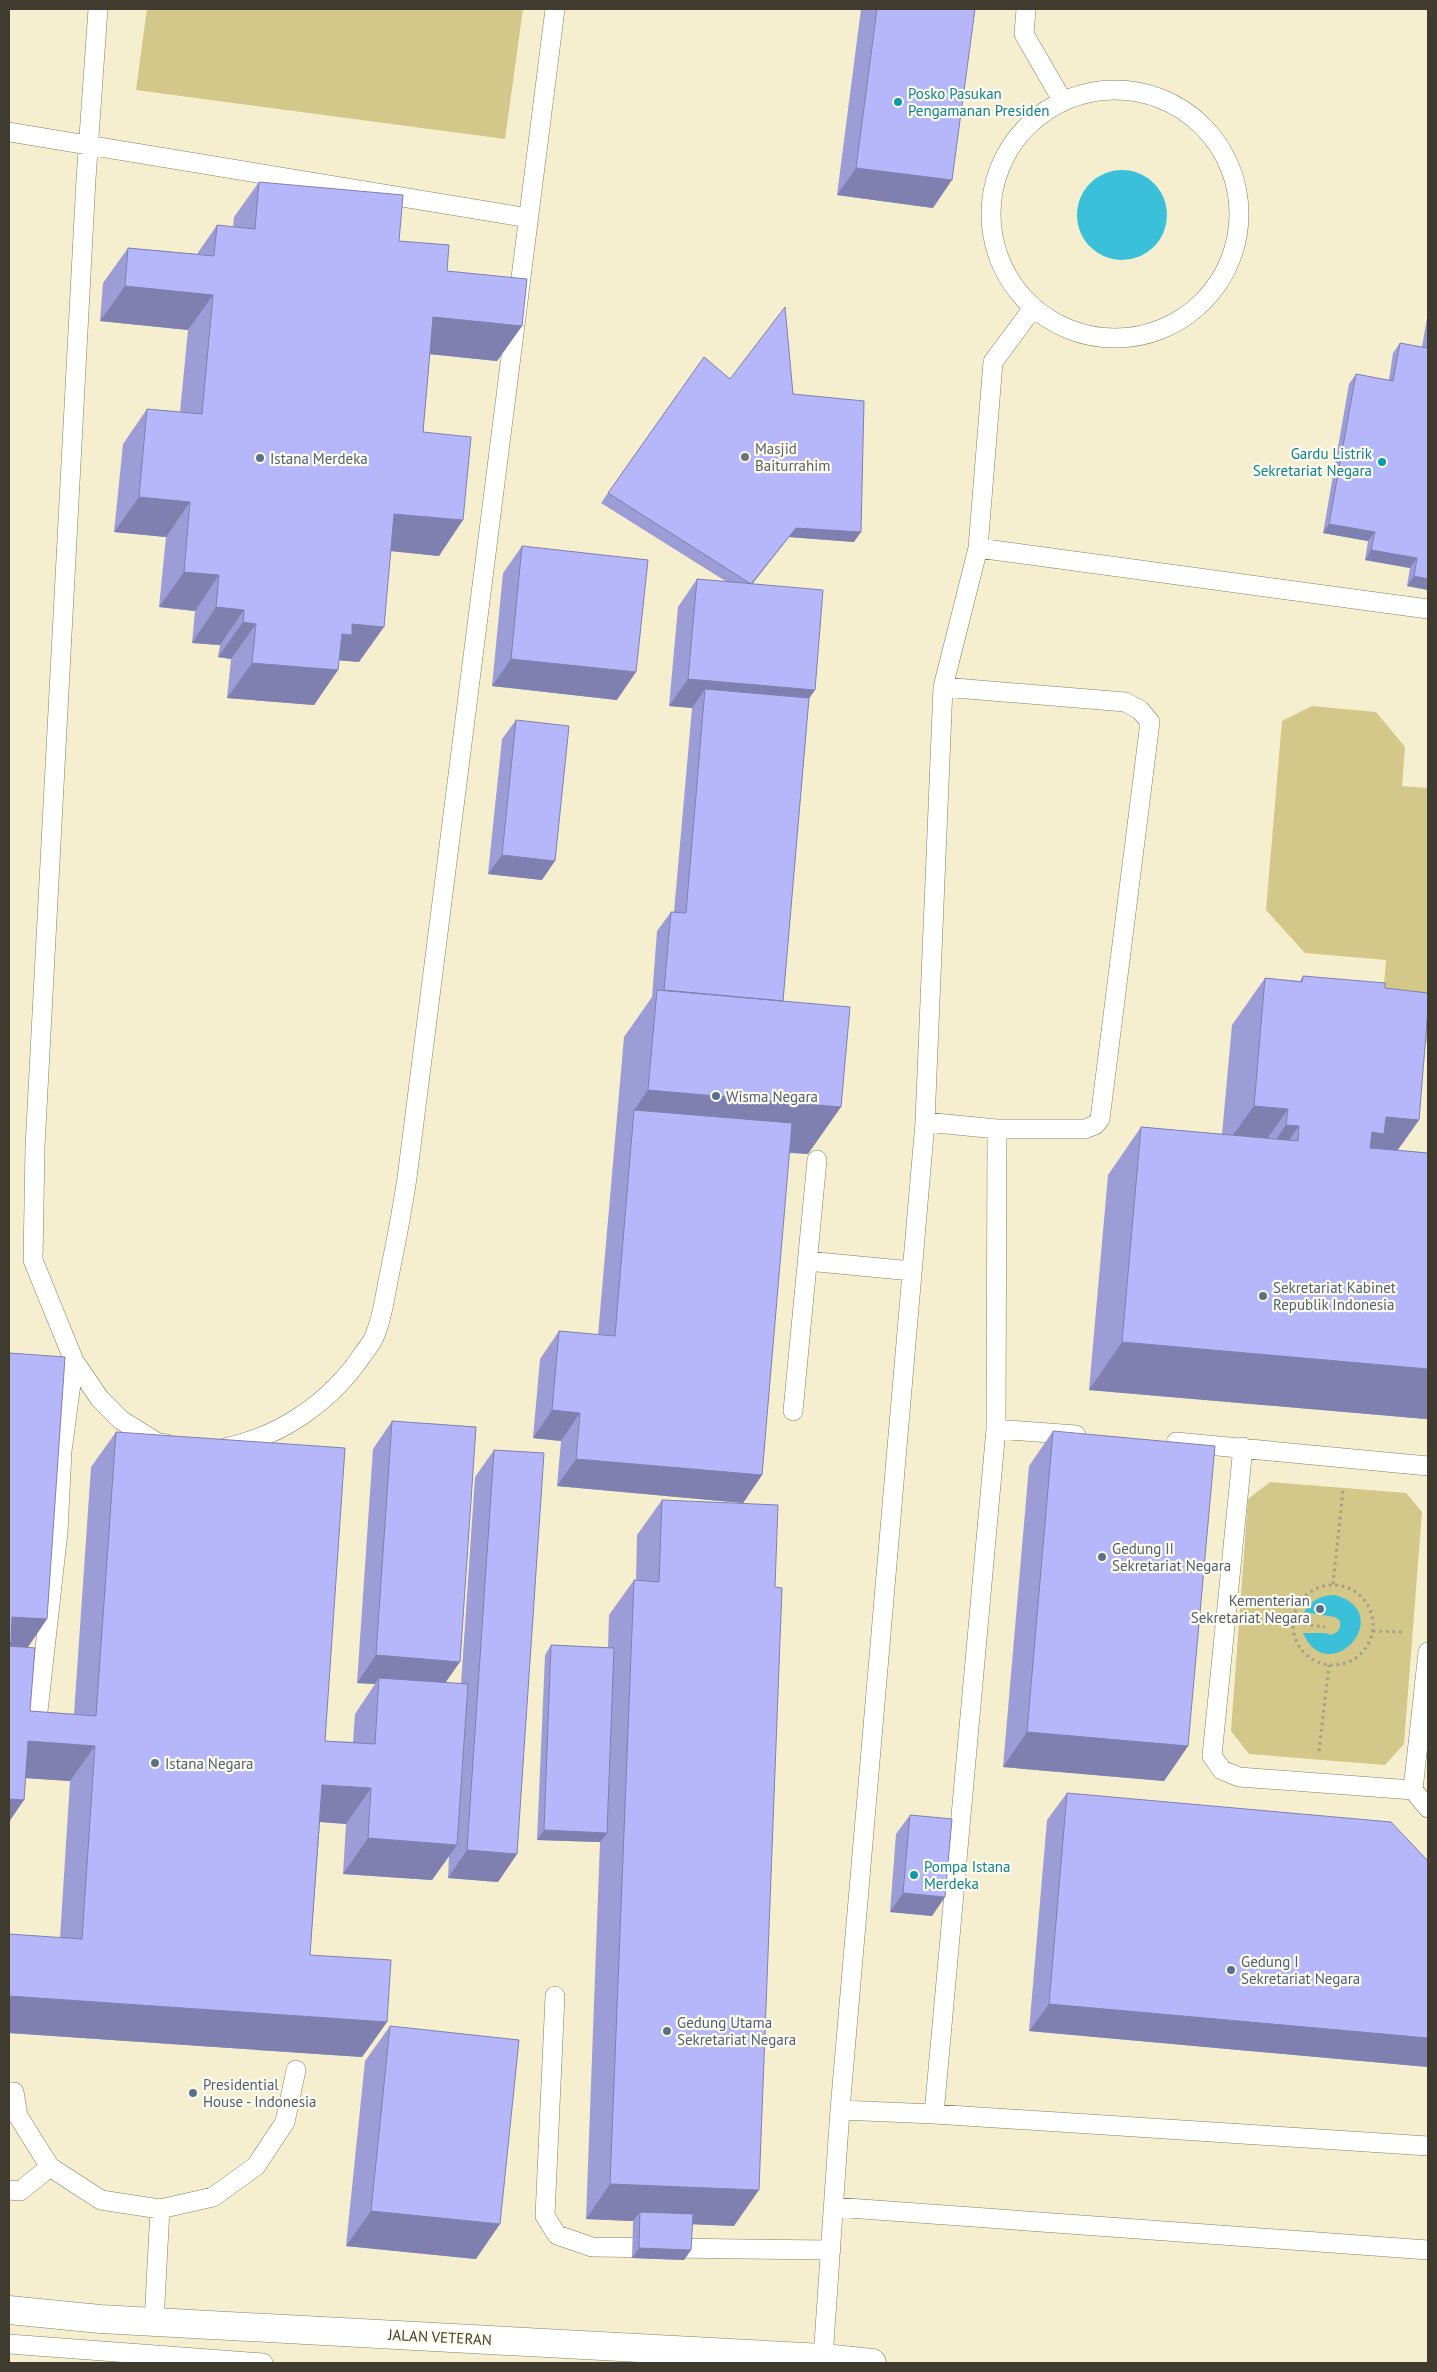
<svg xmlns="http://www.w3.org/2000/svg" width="1437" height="2372" viewBox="0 0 1437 2372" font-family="'PT Sans',sans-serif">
  <rect width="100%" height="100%" fill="#f5efcf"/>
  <path fill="#d3c789" d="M147 9H523L505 139 136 90Z
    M1312 706 1376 712 1405 747 1402 786 1428 788V1042L1405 1040 1383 998 1386 960 1305 953 1266 910 1282 721Z
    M1270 1482 1406 1493 1422 1512 1404 1744 1385 1765 1249 1754 1231 1731 1248 1499Z"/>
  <path fill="#3ac1d9" d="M1077 215a45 45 0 1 1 90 0a45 45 0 1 1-90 0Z
    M1335 1595C1398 1613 1329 1691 1303 1633H1325L1331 1635C1339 1632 1341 1629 1340 1621L1335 1617 1304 1612C1312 1600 1321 1595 1335 1595Z"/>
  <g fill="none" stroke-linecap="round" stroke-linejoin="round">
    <g stroke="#857f62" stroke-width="20">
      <path id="service" d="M98 9 86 179 35 1147 33 1260 74 1361 100 1399 121 1420 158 1443 167 1444
        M1026 9 1024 34 1062 100
        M991 214a124 124 0 1 1 248 0a124 124 0 1 1-248 0Z
        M9 132 529 218
        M978 548 1428 609
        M925 1122 997 1129H1085L1095 1125 1100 1119 1150 722 1140 710 1125 702 943 687
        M807 1261 912 1271
        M793 1411 817 1160
        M996 1429 1076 1435
        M1176 1442 1428 1466
        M1243 1447 1212 1756 1222 1770 1239 1777 1413 1790
        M224 1448C280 1437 331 1402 363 1354 367 1348 373 1342 375 1335 383 1316 385 1295 389 1276 396 1243 402 1211 407 1178L555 9
        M1428 1652 1413 1790 1428 1808
        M37 1720 58 1532 62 1451 74 1361
        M555 1996 545 2216 557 2235 592 2247 831 2250
        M9 2092H14L18 2116 50 2167 101 2200 160 2209 213 2197 256 2166 285 2122 296 2070
        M840 2110 934 2114 1428 2146
        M934 2114 996 1429 997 1129
        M9 2190 20 2191 50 2167
        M834 2207 1428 2250
        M154 2322 160 2209
        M9 2344 263 2363
        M823 2358 840 2110 925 1122 943 687 978 548 993 362 1033 308"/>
    </g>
    <g stroke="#857f62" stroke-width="29">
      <path id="secondary" d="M9 2310 100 2319 823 2358 872 2363"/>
    </g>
    <path stroke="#a39e87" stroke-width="3" stroke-dasharray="2.5 4" stroke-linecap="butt" d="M1333 1584 1343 1490
      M1293 1625a40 40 0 1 1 80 0a40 40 0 1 1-80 0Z
      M1259 1618 1325 1627
      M1373 1631 1404 1632
      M1319 1751 1329 1665"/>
    <use href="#service" stroke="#fff" stroke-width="19"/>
    <use href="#secondary" stroke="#fff" stroke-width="28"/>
  </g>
  <path fill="#9c9dd7" d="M861 9H975L933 208 837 195Z
    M259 182 399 241 447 271 522 326 497 361 430 354 423 432 439 556 391 551 359 662 339 660 338 670 314 705 227 698 231 659 218 657 220 645 192 643 195 611 159 607 166 537 114 532 123 444 147 409 180 412 188 330 100 321 103 283 128 248 197 254 217 225 233 227 234 217Z
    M1428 312V590L1407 586 1410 568 1365 560 1368 541 1323 533 1349 384 1356 374 1389 380 1393 353 1400 343 1422 347Z
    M704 357 730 379 793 394 854 542 789 537 752 584 815 690 809 698 783 1001 808 1154 789 1153 762 1475 743 1503 557 1486 561 1441 533 1438 540 1359 559 1331 598 1335 624 1037 652 997 657 931 671 912H674L692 708 669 706 678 607 697 579 727 582 601 503Z
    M522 546 617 700 492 686 503 573Z
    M516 720 542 880 488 874 502 739Z
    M1303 976 1385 988 1419 1120 1398 1150 1428 1153V1417L1426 1419 1089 1390 1108 1175 1141 1127 1222 1134 1232 1025 1265 978 1300 981Z
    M9 1353 47 1619 28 1647 30 1711 74 1714 91 1467 116 1432 325 1741 353 1742 355 1714 375 1684 357 1683 373 1449 392 1421 445 1683 461 1684 475 1477 494 1450 517 1854 498 1882 448 1878 449 1856 432 1880 343 1874 346 1824 320 1822 310 1955 387 2022 362 2057 9 2033V1934L60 1938 70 1781 25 1778Z
    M1053 1431 1188 1746 1164 1781 1003 1767 1029 1466Z
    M662 1500 734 2226 692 2224 691 2250 684 2260 632 2258 633 2221 586 2219 600 1842 537 1840 545 1655 551 1645 608 1648 609 1615 634 1580H636L637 1535Z
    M1067 1793 1428 1861V2067L1029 2031 1047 1820Z
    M910 1815 932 1916 890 1912 896 1834Z
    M390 2026 476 2259 346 2246 365 2061Z"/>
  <path fill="#7f80af" d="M856 168 952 180 933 208 837 195Z
    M125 286 213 295 188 330 100 321Z
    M433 317 522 326 497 361 409 352Z
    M139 497 190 502 166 537 114 532Z
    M394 514 463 520 439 556 370 549Z
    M1329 524 1375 532 1368 541 1323 533Z
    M796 528 861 532 854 542 789 537 745 593 751 584Z
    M1371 550 1417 558 1410 568 1365 560Z
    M184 572 219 575 195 611 159 607Z
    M1414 576 1428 579V590L1407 586Z
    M216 607 244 610 220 645 192 643Z
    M243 622 256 624 231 659 218 657Z
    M352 624 384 627 359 662 334 660 338 670 314 705 227 698 252 663 342 634Z
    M511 659 636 672 617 700 492 686Z
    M688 679 815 690 796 717 705 689 692 708 669 706Z
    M502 855 555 861 542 880 488 874Z
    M648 1090 841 1107 808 1154 632 1139 634 1110Z
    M1254 1106 1288 1109 1255 1156 1220 1153Z
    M1386 1117 1419 1120 1385 1167 1362 1165 1372 1132Z
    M1286 1125 1299 1126 1266 1173H1253Z
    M1122 1342 1428 1369V1417L1426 1419 1089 1390Z
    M552 1410 580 1413 561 1441 533 1438Z
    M576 1459 762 1475 743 1503 557 1486Z
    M12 1617 47 1619 23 1654 9 1653V1622Z
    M376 1655 460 1662 441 1689 379 1678 375 1684 357 1683Z
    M1027 1732 1188 1746 1164 1781 1003 1767Z
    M28 1741 95 1746 70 1781 9 1777Z
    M322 1785 371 1788 346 1824 297 1820Z
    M9 1799 24 1800 9 1822Z
    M544 1830 607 1833 600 1842 537 1840Z
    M368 1838 457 1845 432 1880 343 1874Z
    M467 1850 517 1854 498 1882 448 1878Z
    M903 1893 945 1897 932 1916 890 1912Z
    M9 1996 387 2022 362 2057 9 2033Z
    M1049 2004 1428 2038V2067L1029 2031Z
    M610 2184 759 2190 734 2226 639 2222 640 2212 633 2221 586 2219Z
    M371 2211 500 2224 476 2259 346 2246Z
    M639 2248 691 2250 684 2260 632 2258Z"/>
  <path fill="#b5b7fa" stroke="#7f80af" d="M877 9H975L952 180 856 168Z
    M259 182 403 195 399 241 449 245 447 271 527 279 522 326 433 317 423 432 471 437 463 520 394 514 384 627 352 624V635L342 634 338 670 252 663 256 624 243 622 244 610 216 607 219 575 184 572 190 502 139 497 147 409 202 414 213 295 125 286 128 248 214 256 217 225 255 229Z
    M785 307 793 394 864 401 861 532 796 528 751 584 608 493 704 357 730 379Z
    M1428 341V579L1414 576 1417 558 1371 550 1375 532 1329 524 1356 374 1393 381 1400 343 1427 348Z
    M522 546 648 560 636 672 511 659Z
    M697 579 823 590 815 690 688 679Z
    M705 689 809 698 783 1001 664 990 671 912 686 913Z
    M516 720 569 726 555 861 502 855Z
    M1303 976 1385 983V988L1428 993V1010L1419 1120 1386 1117 1384 1134 1372 1132 1370 1148 1428 1153V1369L1122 1342 1141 1127 1298 1141 1299 1126 1286 1125 1288 1109 1254 1106 1265 978 1302 982Z
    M657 990 850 1007 841 1107 648 1090Z
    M634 1110 792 1123 762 1475 576 1459 580 1413 552 1410 559 1331 615 1336Z
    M9 1353 65 1357 47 1619 12 1617 11 1643 9 1642Z
    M392 1421 476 1427 460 1662 376 1655Z
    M1053 1431 1215 1446 1188 1746 1027 1732Z
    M116 1432 345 1448 325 1741 375 1744 379 1678 468 1684 457 1845 368 1838 371 1788 322 1785 310 1955 391 1960 387 2022 9 1996V1934L82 1939 95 1746 28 1741 24 1800 9 1799V1646L35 1648 30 1711 96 1716Z
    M494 1450 544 1453 517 1854 467 1850Z
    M662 1500 778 1505 775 1587 782 1588 759 2190 610 2184 634 1580 659 1582Z
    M551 1645 614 1648 607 1833 544 1830Z
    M1067 1793 1391 1822 1428 1861V2038L1049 2004Z
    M910 1815 952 1819 945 1897 903 1893Z
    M390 2026 519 2040 500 2224 371 2211Z
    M640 2212 693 2214 691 2250 639 2248Z"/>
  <g fill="#0f9aa8" stroke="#fefcef" stroke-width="2">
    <circle cx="898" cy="102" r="5"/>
    <circle cx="1382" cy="462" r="5"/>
    <circle cx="914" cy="1875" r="5"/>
  </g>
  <circle fill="#6b7280" stroke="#fefcef" stroke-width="2" cx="745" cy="457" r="5"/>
  <g fill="#5c6f8a" stroke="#fefcef" stroke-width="2">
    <circle cx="260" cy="458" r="5"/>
    <circle cx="716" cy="1096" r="5"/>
    <circle cx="1263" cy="1296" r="5"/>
    <circle cx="1102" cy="1557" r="5"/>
    <circle cx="1320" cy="1609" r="5"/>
    <circle cx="155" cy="1763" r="5"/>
    <circle cx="1231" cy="1970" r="5"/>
    <circle cx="667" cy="2031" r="5"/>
    <circle cx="193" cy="2093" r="5"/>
  </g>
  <g text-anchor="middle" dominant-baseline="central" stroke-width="4.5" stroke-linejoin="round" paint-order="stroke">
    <g font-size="15" fill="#0d838f" stroke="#fefcef" text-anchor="start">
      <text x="908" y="93">Posko Pasukan<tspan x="908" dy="17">Pengamanan Presiden</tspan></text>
      <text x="1372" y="453" text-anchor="end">Gardu Listrik<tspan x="1372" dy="17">Sekretariat Negara</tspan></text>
      <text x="924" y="1866">Pompa Istana<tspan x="924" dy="17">Merdeka</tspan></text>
    </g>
    <g font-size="15" fill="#5b616d" stroke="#fefcef" text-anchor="start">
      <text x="755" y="448">Masjid<tspan x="755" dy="17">Baiturrahim</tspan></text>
    </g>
    <g font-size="15" fill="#4e5e75" stroke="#fefcef" text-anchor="start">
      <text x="270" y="458">Istana Merdeka</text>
      <text x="726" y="1096">Wisma Negara</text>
      <text x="1273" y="1287">Sekretariat Kabinet<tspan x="1273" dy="17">Republik Indonesia</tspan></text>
      <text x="1112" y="1548">Gedung II<tspan x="1112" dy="17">Sekretariat Negara</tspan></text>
      <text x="1310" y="1600" text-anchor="end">Kementerian<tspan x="1310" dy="17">Sekretariat Negara</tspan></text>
      <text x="165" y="1763">Istana Negara</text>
      <text x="1241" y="1961">Gedung I<tspan x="1241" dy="17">Sekretariat Negara</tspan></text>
      <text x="677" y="2022">Gedung Utama<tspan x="677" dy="17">Sekretariat Negara</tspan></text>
      <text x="203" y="2084">Presidential<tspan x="203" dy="17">House - Indonesia</tspan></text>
    </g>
    <g font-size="15" fill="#3f3c2f" stroke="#fefcef">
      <text transform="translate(440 2337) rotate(3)">JALAN VETERAN</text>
    </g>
  </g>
  <rect width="1437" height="2372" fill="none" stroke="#3f3c2f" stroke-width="20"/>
</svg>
